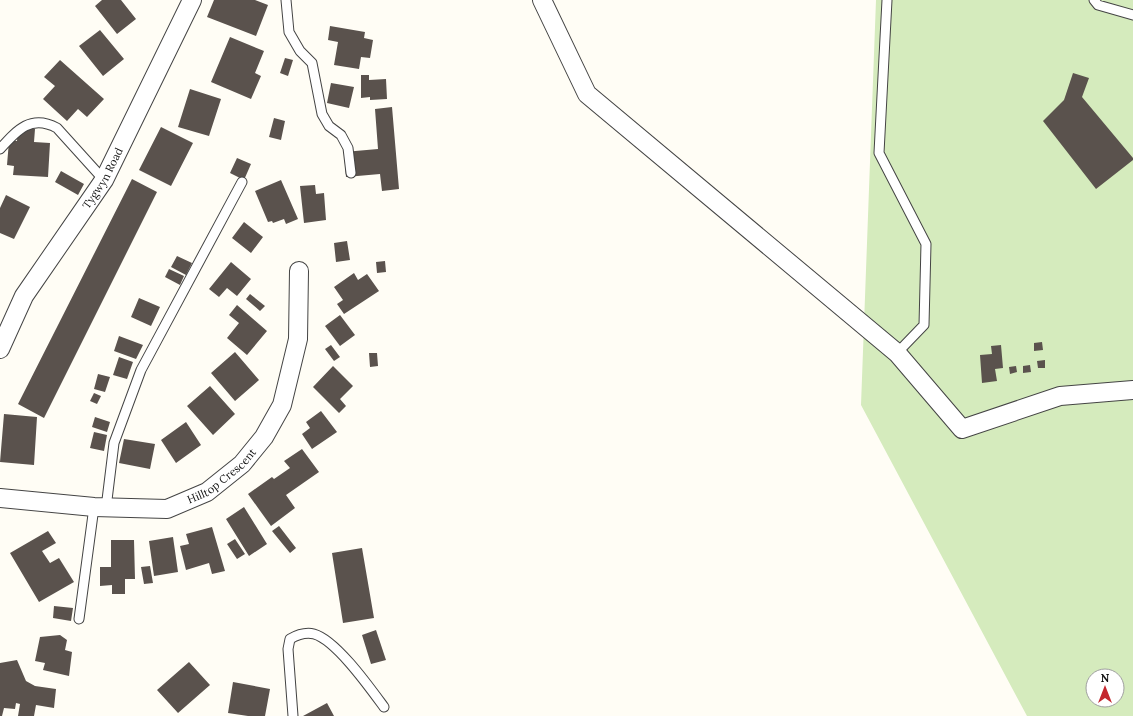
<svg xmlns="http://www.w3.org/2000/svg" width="1133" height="716" viewBox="0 0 1133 716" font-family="Lora,serif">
  <rect width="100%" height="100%" fill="#fffdf5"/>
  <path fill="#d5ebbd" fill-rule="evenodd" d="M876 0H1133V716H1027L861 405ZM1093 676H1117V700H1093Z"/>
  <path fill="#5a524d" d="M102 0H121L136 19 117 34 95 6Z
    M214 0H255L268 5 256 36 207 17Z
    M330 26 365 32 364 38 373 40 370 58 361 57 359 69 334 65 338 42 328 40Z
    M100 30 124 59 103 76 79 46Z
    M230 37 264 51 255 73 261 76 251 99 211 82Z
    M285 58 293 60 288 76 280 73Z
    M60 60 104 99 87 117 78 109 67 121 43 99 55 86 44 77Z
    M1073 73 1089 78 1082 97 1133 158V160L1096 189 1043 121 1064 100Z
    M361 75H369V80L386 79 387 99 370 100V97L361 98Z
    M331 83 354 87 349 108 327 103Z
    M190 89 221 99 209 136 178 127Z
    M392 107 399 189 382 191 380 174 346 177 344 152 378 149 375 109Z
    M274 118 285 121 281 140 269 137Z
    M161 127 193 143 171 186 139 170Z
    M18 128 35 129 34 142 50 143 48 177 13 175 14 166 7 165 9 141H17Z
    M237 158 251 164 244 180 230 173Z
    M61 171 84 184 78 195 55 182Z
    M132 179 157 192 44 418 18 404Z
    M281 180 298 219 286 224 284 219 273 223 272 221 268 222 255 191Z
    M315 185 316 194 324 193 326 220 304 223 300 186Z
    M6 195 30 207 14 239 0 233V208Z
    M244 222 263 237 251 253 232 238Z
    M347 241 350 260 336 262 334 243Z
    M177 256 192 263 186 275 171 267Z
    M385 261 386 272 377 273 376 262Z
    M231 262 251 279 237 296 227 288 219 297 209 289Z
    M169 269 184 276 180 285 165 277Z
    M354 273 358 280 367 274 379 291 344 314 337 304 343 300 334 287Z
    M250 294 265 306 260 311 246 299Z
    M139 298 160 307 151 326 131 317Z
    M237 305 267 331 247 355 227 338 239 323 229 315Z
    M340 315 355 335 340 346 325 326Z
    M119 336 143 345 136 359 114 351Z
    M1042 342 1043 350 1034 351V343Z
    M331 345 340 357 334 361 325 349Z
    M1001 345 1003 368 995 369 997 381 982 383 980 355 992 354 991 346Z
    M235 352 259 380 235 401 211 373Z
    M369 353H377L378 366 370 367Z
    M119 357 133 362 127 379 113 375Z
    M1045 360V368H1038L1037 361Z
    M1030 365 1031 372 1023 373V366Z
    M333 366 353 386 340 399 346 406 339 413 313 387Z
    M1016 366 1017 372 1010 374 1009 367Z
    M98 374 110 377 105 392 94 389Z
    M210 386 235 414 213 435 187 406Z
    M94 393 101 396 97 404 90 401Z
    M321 411 337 432 312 449 302 434 310 428 306 422Z
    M4 414 37 417 34 465 0 462Z
    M95 417 110 422 107 432 92 427Z
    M186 422 201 445 176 463 161 440Z
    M94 432 107 435 104 451 90 448Z
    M124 439 155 444 150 469 119 463Z
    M302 449 319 472 286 495 295 508 271 526 248 494 272 477 274 479 290 468 284 461Z
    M244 507 267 544 249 556 226 519Z
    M279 526 296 548 290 553 272 531Z
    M212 527 225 571 212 574 209 563 186 570 180 546 189 544 186 534Z
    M48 531 56 543 42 551 50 563 59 558 74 582 39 602 10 553Z
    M173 537 178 572 154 576 149 541Z
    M235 539 245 554 237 559 227 544Z
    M111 540H134L135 579H125V594H112V585L100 586V567H111Z
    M362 548 374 618 343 623 332 553Z
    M150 566 153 583 144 584 141 567Z
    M54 606 73 608 71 621 53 618Z
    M376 630 386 660 371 664 362 635Z
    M60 635 67 640 65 650 72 652 69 676 43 670 45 663 35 661 40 637Z
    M17 660 26 681 35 686 56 689 54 708 36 705 34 716H18L20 704 16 703 15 709 4 708 2 716H0V663Z
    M189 662 210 685 178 713 157 690Z
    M233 682 270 689 265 716H248L228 713Z
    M327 703 334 716H303Z"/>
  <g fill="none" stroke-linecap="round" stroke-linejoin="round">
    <g stroke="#444" stroke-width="11">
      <path id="lane" d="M286 0 289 32 300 51 312 63 322 114 329 126 341 135 348 148 351 173
        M887 0 879 153 926 244 924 325 897 353
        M1094 0 1098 5 1133 15
        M0 149C17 130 31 114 57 128L104 180
        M106 508 114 443 141 370 242 182
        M79 619 94 507
        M293 716 288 649 290 639C297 635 306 632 314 634 336 640 370 688 384 707"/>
    </g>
    <g stroke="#444" stroke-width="20">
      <g id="street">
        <path d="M542 0 587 94 897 353 962 429 1060 396 1133 390"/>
        <path id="s1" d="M0 349 24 296 104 180 192 0"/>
        <path id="s2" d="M0 498 94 507 167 509 207 492 242 464 264 437 282 405 298 339 299 271"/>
      </g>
    </g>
    <use href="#lane" stroke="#fff" stroke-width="9"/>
    <use href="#street" stroke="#fff" stroke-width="18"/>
  </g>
  <g text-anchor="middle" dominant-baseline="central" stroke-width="4" stroke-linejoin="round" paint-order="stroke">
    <g font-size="11" fill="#111" stroke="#fff">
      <text stroke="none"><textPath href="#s1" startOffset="200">Tygwyn Road</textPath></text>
      <text stroke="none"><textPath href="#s2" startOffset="232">Hilltop Crescent</textPath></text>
    </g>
  </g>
  <g transform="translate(1105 688)"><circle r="19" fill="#ffffff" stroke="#a0a0a0"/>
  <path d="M0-3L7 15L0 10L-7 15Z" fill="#c4262e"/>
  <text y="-6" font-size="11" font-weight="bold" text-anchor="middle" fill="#111111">N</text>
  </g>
</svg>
